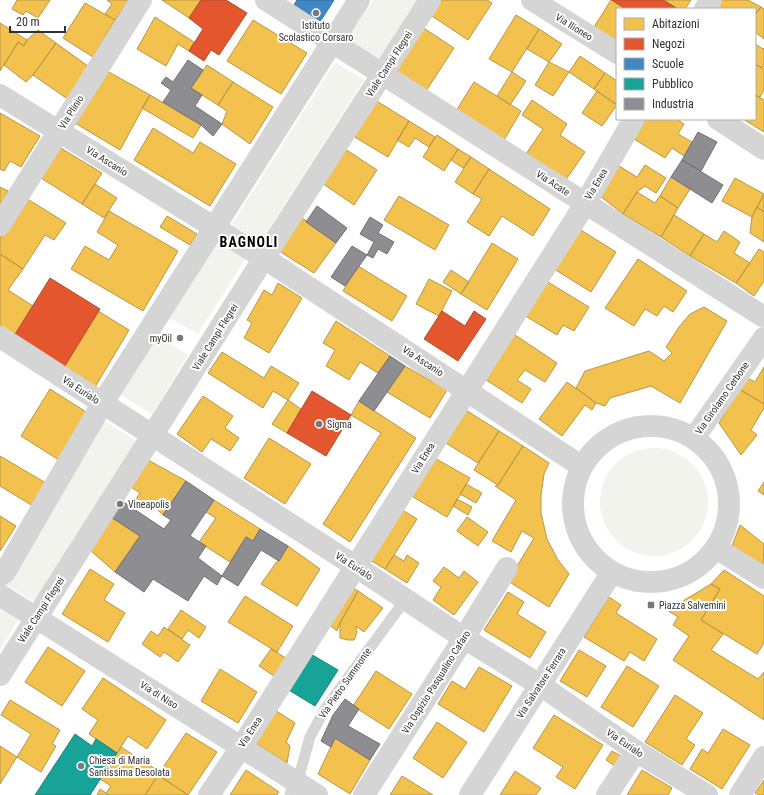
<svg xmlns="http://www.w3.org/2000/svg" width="764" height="795" viewBox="0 0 764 795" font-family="'Roboto Condensed',sans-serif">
  <rect width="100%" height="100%" fill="#fff"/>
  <path fill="#f2f3ec" d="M373 0H417L379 61 346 41Z
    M335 62 364 80 260 243 232 224Z
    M217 242 245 259 198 334 170 318Z
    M157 336 188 355 152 414 121 395Z
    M104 421 138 442 37 603 4 584Z
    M600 502a54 54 0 1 1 108 0a54 54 0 1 1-108 0Z
    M0 603 21 616 0 649Z"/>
  <path fill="#f2c14e" stroke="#b89645" d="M17 0H50L38 18 26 11 23 15 12 9Z
    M107 0H129L115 20 105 14 112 4Z
    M162 0H201L189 18Z
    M438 0H487L492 3 468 40 429 14Z
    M611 0 626 9H617V42L594 27Z
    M663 0H691L685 9H678Z
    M719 0H748L761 7 755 15V9H713Z
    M85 3 115 20 93 57 63 38Z
    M761 7 764 9V39L755 32V15Z
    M516 15 539 29 512 72 489 59Z
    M155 17 194 42 189 51 178 44 166 66 137 49Z
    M253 20 307 53 281 94 227 61Z
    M0 23 27 40 24 46 18 42 0 71Z
    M422 27 454 48 426 91 395 71Z
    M539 29 562 44 549 62 527 49Z
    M38 30 56 43 33 75 26 82 4 65 18 42 24 46 27 40Z
    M56 43 92 69 69 100 33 75Z
    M755 44 763 49 764 48V66L762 68 755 64Z
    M580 56 605 73 594 89 569 72Z
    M549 62 569 72 553 96 535 85Z
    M755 64 764 69V90L760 97 755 95Z
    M207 65 233 82 218 105 191 88Z
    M107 71 150 95 120 150 75 123Z
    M512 72 526 81 510 105 497 96Z
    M605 73 617 81V105L594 89Z
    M233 82 273 107 250 144 222 124 227 111 218 105Z
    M474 82 521 111 504 140 456 111Z
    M597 91 617 105 602 126 582 113Z
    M150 95 201 125 193 138 142 108Z
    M755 95 764 100V132L743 119H755Z
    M375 100 409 121 388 157 353 136Z
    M532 100 567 124 560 135 585 152 565 181 526 154 543 129 522 115Z
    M0 113 40 136 21 167 10 161 4 171 0 169Z
    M646 119H676L684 124 678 134 692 142 684 156 672 148 665 158 634 139Z
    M409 121 435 137 429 147 415 138 409 147 397 140Z
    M153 128 193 153 200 142 236 164 210 206 134 160Z
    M437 135 458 149 444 171 423 157Z
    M59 147 102 173 82 204 41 178Z
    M345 149 377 170 354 205 322 183Z
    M458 149 471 157 463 168 451 160Z
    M471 157 489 169 473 194 455 182Z
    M645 165 666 178 656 193 645 186 637 192 623 214 600 196 619 166 637 177Z
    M489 169 550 209 533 236 502 216 489 236 467 222 482 199 473 194Z
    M671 177 690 189 678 208 660 196Z
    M735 178 764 194 752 217 722 201Z
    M95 184 117 198 104 218 82 204Z
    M0 187 8 191 0 207Z
    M637 192 655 203 660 196 678 208 661 237 623 214Z
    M764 195V212L757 207Z
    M399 196 449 225 435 250 384 220Z
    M26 198 66 223 54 240 45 235 23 269 0 254V238Z
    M757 207 764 212V242L750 233 752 217Z
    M109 211 178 251 143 311 71 269 85 246 109 260 118 245 97 232Z
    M674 215 704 234 690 256 661 237Z
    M167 216 197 234 190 245 160 227Z
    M301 217 336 243 314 273 279 251Z
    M576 227 616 252 591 292 551 267Z
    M724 231 740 242 734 253 750 263 736 283 690 256 704 234 717 242Z
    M492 243 518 259 487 310 461 294Z
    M759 249 764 252V281L754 296 736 283Z
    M0 254 23 269 8 290 33 306 14 336 0 327Z
    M638 259 687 291 673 312 664 306 657 316 645 309 634 326 605 308Z
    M358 266 407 296 392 321 343 291Z
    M451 270 469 282 461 294 443 282Z
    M429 279 452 291 439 316 416 304Z
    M543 279 589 307 574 331 563 325 557 335 522 314Z
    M278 283 302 298 269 353 244 338 252 323 247 320 264 290 272 295Z
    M704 307 727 321 680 403 651 386 610 398 605 406 596 403 576 388 585 371 649 351 664 361 672 353 666 347 679 327 690 314Z
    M98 311 129 330 95 387 64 367Z
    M336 321 390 356 378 373 360 362 349 380 326 366 335 350 323 343Z
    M509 331 557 363 545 382 525 370 517 380 531 389 522 403 480 376Z
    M222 352 264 378 271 366 299 383 288 400 273 391 263 408 208 373Z
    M405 366 447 390 430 418 387 392Z
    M764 367V404L739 389 746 377 755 382Z
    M567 382 596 403 592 410 585 405 562 436 539 419Z
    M50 389 91 415 62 462 21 436Z
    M739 389 764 404V408L751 430 757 435 741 455 719 423Z
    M203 396 233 416 225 428 239 438 230 451 211 439 202 452 177 434Z
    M288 400 301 409 287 433 272 424Z
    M359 401 416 438 350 542 323 524 381 433 351 415Z
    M461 407 499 431 478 463 441 440Z
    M499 431 523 446 498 485 474 470Z
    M269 438 311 464 285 504 244 478Z
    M523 446 549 463 544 474 541 495V513L547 539 558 560 569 574 549 607 508 581 534 538 522 531 511 552 492 541 516 500 495 486 498 485Z
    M0 456 46 483 33 506 0 486Z
    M431 456 470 478 447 517 408 494Z
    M148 460 186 481 163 515 149 502 144 509 134 502 140 493 131 487Z
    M764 482V495L758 491Z
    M466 484 482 493 476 503 460 494Z
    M457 499 472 507 468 515 453 506Z
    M214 500 260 529 253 541 246 537 230 562 199 542 216 518 206 512Z
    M396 506 417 519 385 569 365 557Z
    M108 515 140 536 115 572 90 550Z
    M0 516 16 526 0 551Z
    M467 517 488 532 478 546 457 531Z
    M740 525 764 544 763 566 732 546Z
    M288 546 320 569 297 606 261 584Z
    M394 555 404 561 407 555 419 563 407 583 385 569Z
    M444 567 459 578 464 571 478 582 454 615 433 600 441 587 433 581Z
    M90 569 114 584 104 600 125 613 108 642 62 614Z
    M724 570 764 596V643L757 654 701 620 720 589 711 584Z
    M711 584 720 589 701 620 723 634 711 650 758 679 764 672V720L673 660 689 636 673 625 678 617 662 607 678 604Z
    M349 585 358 591 340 623 337 631 326 622Z
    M358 591 383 608 364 632 356 626 357 633 354 640H348L340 638V623Z
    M508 592 524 602 517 614 546 632 530 658 484 630Z
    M245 596 293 626 277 652 228 622Z
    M609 597 621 605 616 613 657 639 644 661 630 652 624 661 584 637Z
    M181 610 206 627 199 638 188 630 182 639 168 629Z
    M164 627 190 645 178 662 164 652 160 657 142 644 151 631 158 636Z
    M48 647 85 671 62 706 25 682Z
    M271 649 286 658 274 676 259 666Z
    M579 650 606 666 587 697 560 681Z
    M627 666 659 686 633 727 601 707Z
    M479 667 512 686 484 732 438 704 452 681 465 689Z
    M220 669 257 692 238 723 201 701Z
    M376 671 412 694 389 729 353 706Z
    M103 678 166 720 147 749 128 736 117 753 89 734 98 720 82 709Z
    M675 695 703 713 686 739 695 745 682 765 645 742Z
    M10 700 60 730 52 744 56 746 41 772 17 757 31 734 1 715Z
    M272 708 295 723 286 742 290 746 287 763 252 741Z
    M554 715 603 745 575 789 556 777 563 767 533 748Z
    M437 722 467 742 443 778 413 758Z
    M723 729 750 745 722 789 690 769 702 749 708 753Z
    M186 733 217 752 188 795 158 775Z
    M335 738 370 760 350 794 318 774Z
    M0 746 17 757 0 784Z
    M121 747 160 772 145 795H109L106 793 111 786 100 779Z
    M612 751 621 756 615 766 606 760Z
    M246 770 279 792 277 795H230Z
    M642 770 672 788 668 795H627Z
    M515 771 541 788 536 795H500Z
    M158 775 188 795H145Z
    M402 776 433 795H390Z
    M764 780V795H759L755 793Z
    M100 789 109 795H97Z"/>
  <path fill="#e4572e" stroke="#ae4c2f" d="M201 0H226L247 13 219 55 211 50 204 61 189 51 203 29 189 18Z
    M612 0H663L678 9H626Z
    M50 278 100 309 64 367 14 336Z
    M442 311 465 326 474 311 486 319 458 361 424 339Z
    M312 391 351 415 326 456 287 433Z"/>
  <path fill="#3f88c5" stroke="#3b6e99" d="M297 0H334L320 22 294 5Z"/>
  <path fill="#17a398" stroke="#1f8179" d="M309 653 338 670 315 706 287 689Z
    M75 734 92 746 96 739 117 753 90 795H35Z"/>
  <path fill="#8d8d92" stroke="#717175" d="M188 60 203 70 191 88 202 95 195 106 222 124 213 136 201 125 163 102 171 90 161 83 166 77 173 82Z
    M698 132 717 142 701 171 682 160Z
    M682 160 723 185 712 203 671 177Z
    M317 206 347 228 336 243 306 222Z
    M370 217 383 225 378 233 394 242 387 254 378 249 373 258 367 255 374 242 360 234Z
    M352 246 367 255 345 286 331 277Z
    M390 356 405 366 374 411 359 401Z
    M186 481 214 500 190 536 206 546 198 558 222 576 217 585 204 576 188 601 153 579 144 592 115 572 140 536 108 515 119 499 164 529 171 520 163 515Z
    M260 529 288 546 279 561 261 550 238 586 222 576 246 537 253 541Z
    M345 699 359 709 348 726 380 744 370 760 335 738 331 747 321 741 333 715Z"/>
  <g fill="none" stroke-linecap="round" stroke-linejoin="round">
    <path stroke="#d5d5d5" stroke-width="11" d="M290 795 294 780 300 773 310 737 325 709 405 600"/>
    <path stroke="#d5d5d5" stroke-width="22" d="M266 0 764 317
      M532 0 617 53
      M705 9 711 0
      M0 95 264 258 581 466
      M718 119 764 149
      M0 225 141 0
      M0 337 355 566 464 638 540 685 636 751 707 795
      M573 504a78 78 0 1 1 156 0a78 78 0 1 1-156 0Z
      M694 438 764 338
      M716 548 764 578
      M0 576 5 572 102 404 359 0
      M0 595 317 795
      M0 675 152 436 264 258 430 0
      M209 795 249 735 585 204 634 119
      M364 795 464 638 507 568
      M470 795 612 572
      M607 795 636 751
      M740 795 764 757"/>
  </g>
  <g fill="#797979" stroke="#fff" stroke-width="1.5">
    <circle cx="316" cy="13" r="4"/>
    <circle cx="180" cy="338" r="4"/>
    <circle cx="319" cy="424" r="4"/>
    <circle cx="120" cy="504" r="4"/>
    <rect x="647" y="601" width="8" height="8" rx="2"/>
    <circle cx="81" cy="766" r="4"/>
  </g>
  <g text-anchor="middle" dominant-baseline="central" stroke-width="4" stroke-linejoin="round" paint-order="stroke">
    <g font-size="10" fill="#313131" stroke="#fff" text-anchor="start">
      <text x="316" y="25" text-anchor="middle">Istituto<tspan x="316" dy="12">Scolastico Corsaro</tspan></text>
      <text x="172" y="338" text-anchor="end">myOil</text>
      <text x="327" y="424">Sigma</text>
      <text x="128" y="504">Vineapolis</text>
      <text x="659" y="605">Piazza Salvemini</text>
      <text x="89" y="760">Chiesa di Maria<tspan x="89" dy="12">Santissima Desolata</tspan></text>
    </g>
    <g font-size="10" fill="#313131" stroke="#fff">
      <text transform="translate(574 27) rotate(32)">Via Ilioneo</text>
      <text transform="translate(389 64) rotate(-57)">Viale Campi Flegrei</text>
      <text transform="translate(71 112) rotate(-58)">Via Plinio</text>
      <text transform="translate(107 161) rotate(32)">Via Ascanio</text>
      <text transform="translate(553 183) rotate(33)">Via Acate</text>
      <text transform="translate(596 184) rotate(-59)">Via Enea</text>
      <text transform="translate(215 337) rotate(-58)">Viale Campi Flegrei</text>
      <text transform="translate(423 361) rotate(33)">Via Ascanio</text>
      <text transform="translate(81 390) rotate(33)">Via Eurialo</text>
      <text transform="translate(722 398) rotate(-55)">Via Girolamo Cerbone</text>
      <text transform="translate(423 458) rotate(-58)">Via Enea</text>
      <text transform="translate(354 566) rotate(33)">Via Eurialo</text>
      <text transform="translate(41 610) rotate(-57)">Viale Campi Flegrei</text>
      <text transform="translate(436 682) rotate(-58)">Via Ospizio Pasqualino Cafaro</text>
      <text transform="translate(345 683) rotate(-55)">Via Pietro Summonte</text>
      <text transform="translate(541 683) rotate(-57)">Via Salvatore Ferrara</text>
      <text transform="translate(159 695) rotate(32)">Via di Niso</text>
      <text transform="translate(250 732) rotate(-57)">Via Enea</text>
      <text transform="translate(625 743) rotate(34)">Via Eurialo</text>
    </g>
    <g font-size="14" font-weight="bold" letter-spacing="1" fill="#000" stroke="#fff">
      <text x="249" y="242">BAGNOLI</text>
    </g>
  </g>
  <rect x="616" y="8" width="140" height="112" fill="#ffffff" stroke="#adadad"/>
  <rect x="624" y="18" width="20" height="12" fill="#f2c14e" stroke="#adadad"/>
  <text x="652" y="28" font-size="12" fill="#313131">Abitazioni</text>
  <rect x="624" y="38" width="20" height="12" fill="#e4572e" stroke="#adadad"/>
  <text x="652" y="48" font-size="12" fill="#313131">Negozi</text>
  <rect x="624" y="58" width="20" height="12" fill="#3f88c5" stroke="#adadad"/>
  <text x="652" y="68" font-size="12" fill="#313131">Scuole</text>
  <rect x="624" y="78" width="20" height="12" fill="#17a398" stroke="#adadad"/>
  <text x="652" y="88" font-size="12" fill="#313131">Pubblico</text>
  <rect x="624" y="98" width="20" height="12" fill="#8d8d92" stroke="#adadad"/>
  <text x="652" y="108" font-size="12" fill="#313131">Industria</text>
  <path d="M10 26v6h55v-6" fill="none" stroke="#313131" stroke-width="2"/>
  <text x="16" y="26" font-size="12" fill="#313131" stroke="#ffffff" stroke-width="3" paint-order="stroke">20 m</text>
</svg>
